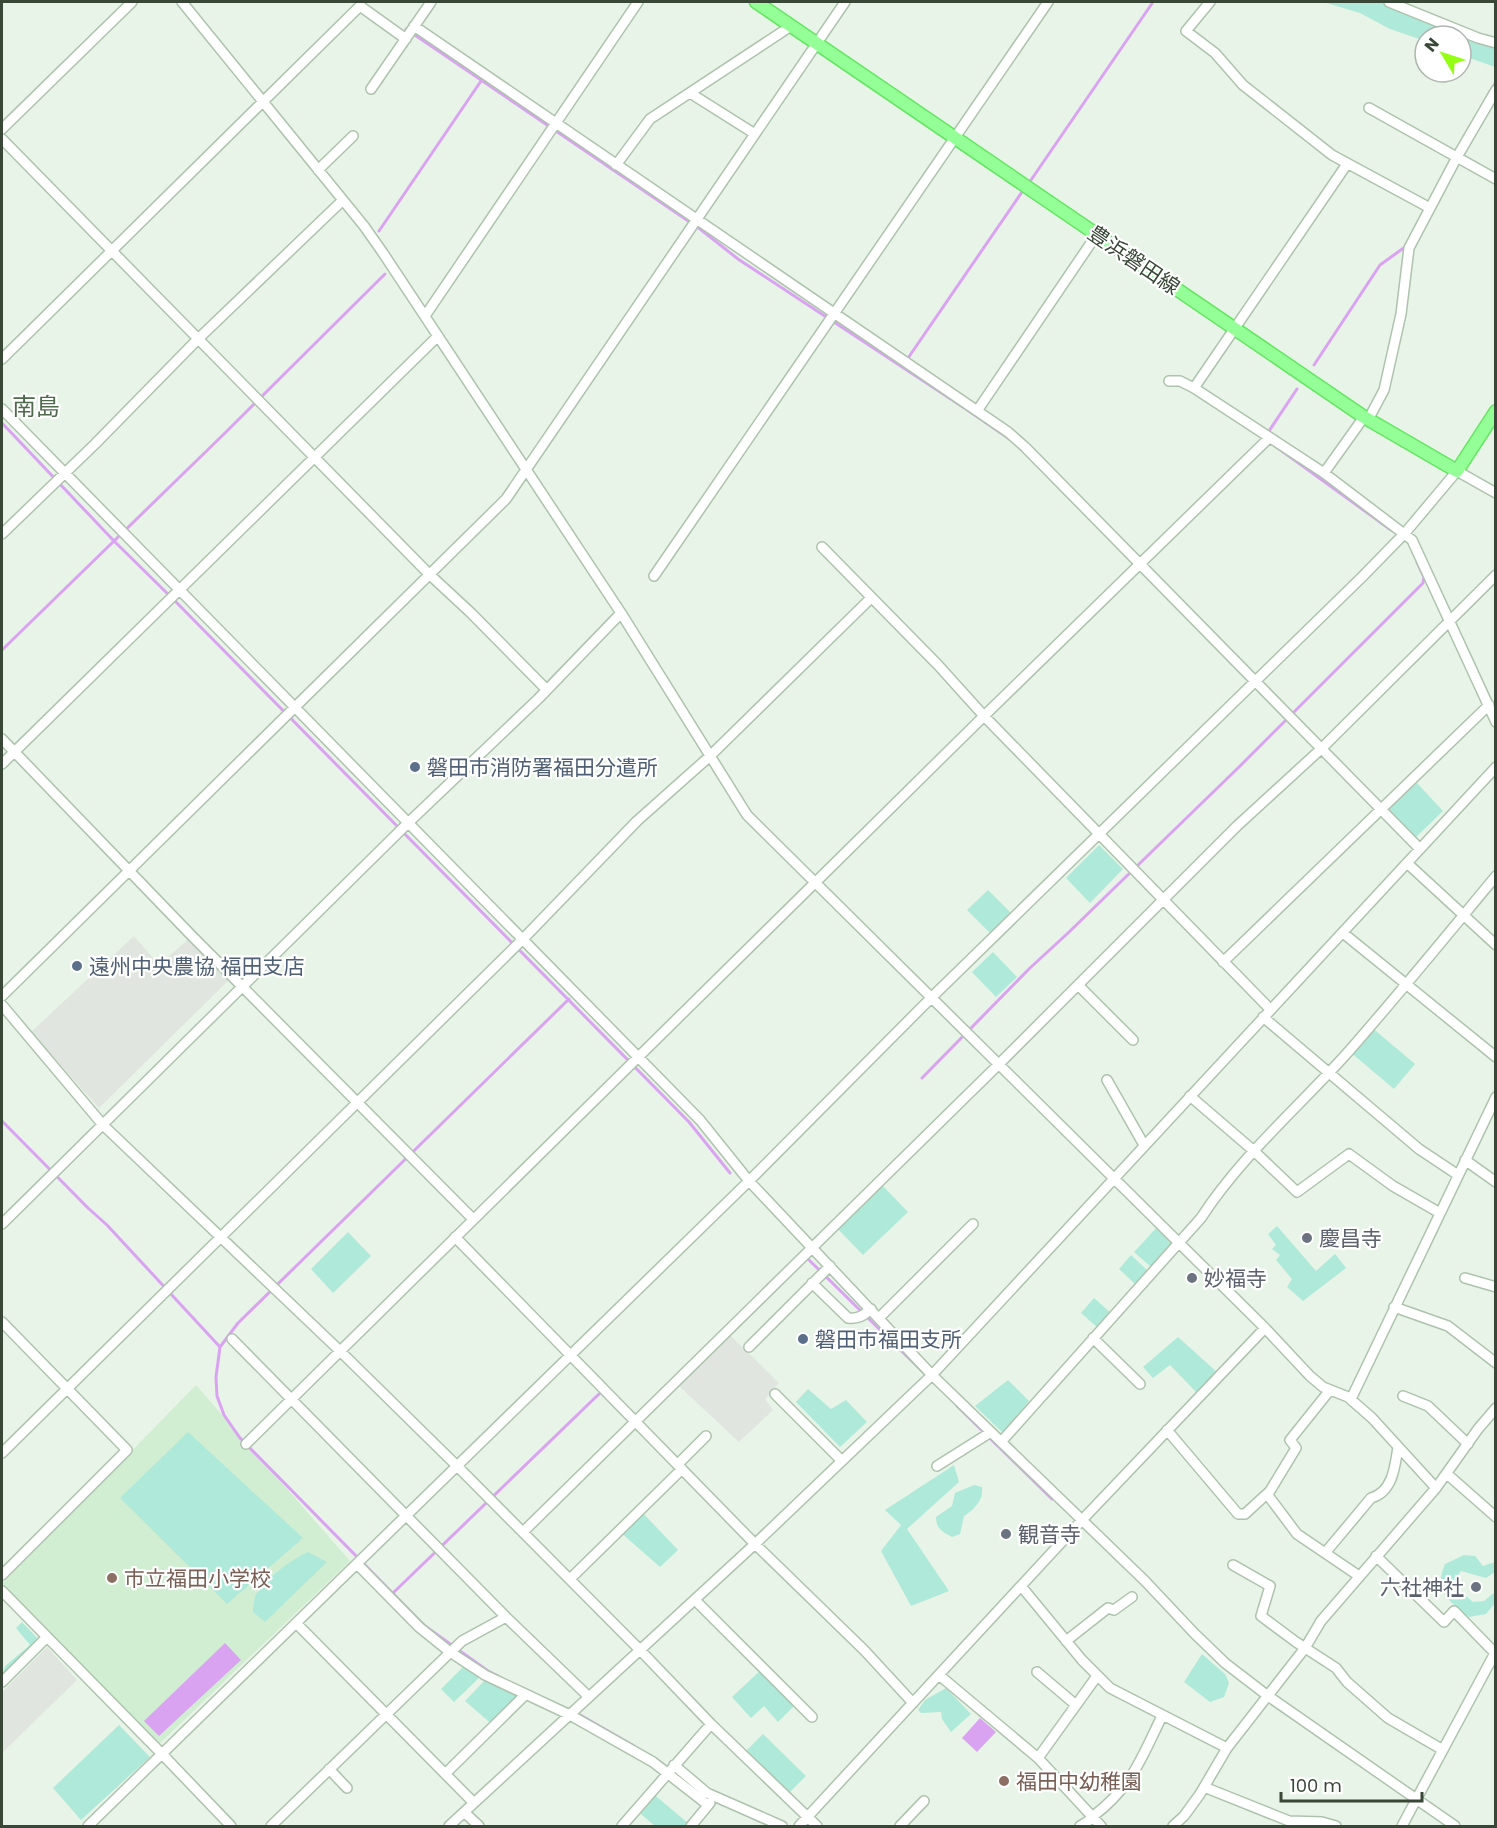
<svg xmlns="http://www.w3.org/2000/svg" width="1497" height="1828" viewBox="0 0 1497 1828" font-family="Poppins,'Noto Sans JP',sans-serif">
  <rect width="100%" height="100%" fill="#e8f4e7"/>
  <path fill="#d1edd2" d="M196 1385 350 1561 156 1747 2 1584Z"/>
  <path fill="#afe9da" d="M1323 2H1388L1495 47V67L1461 55V36H1425V41L1390 29 1360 13Z
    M1417 783 1443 811 1412 841 1384 813Z
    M1099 845 1123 869 1090 903 1066 878Z
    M988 890 1012 914 991 934 967 910Z
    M993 952 1017 977 996 997 972 972Z
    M1370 1026 1415 1064 1394 1089 1349 1051Z
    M878 1181 908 1212 863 1255 834 1225Z
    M1158 1226 1175 1242 1151 1267 1134 1252Z
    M1277 1226 1316 1271 1335 1254 1346 1268 1303 1301 1287 1287 1292 1279 1276 1260 1280 1255 1272 1249 1276 1245 1268 1234Z
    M348 1232 371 1256 333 1293 311 1269Z
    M1131 1255 1147 1270 1135 1284 1119 1269Z
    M1094 1298 1111 1313 1098 1328 1081 1313Z
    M1178 1337 1218 1373 1198 1394 1170 1365 1153 1378 1143 1367Z
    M1008 1380 1029 1401 1003 1433 975 1406Z
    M808 1389 831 1409 846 1400 867 1422 840 1447 796 1402Z
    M188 1432 303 1538 227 1604 120 1498Z
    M954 1465 959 1482 907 1529 949 1591 911 1606 881 1551 901 1525 885 1510Z
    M974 1485 982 1487C984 1500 974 1510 964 1516L960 1534 952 1537C943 1532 936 1529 936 1517L952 1506 955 1493Z
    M640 1510 678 1550 660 1567 619 1531Z
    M308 1552 327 1562 265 1622 253 1612C253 1607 254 1601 255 1597 262 1581 292 1559 308 1552Z
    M1464 1555 1475 1556 1483 1566 1495 1562V1572L1486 1578 1461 1571 1452 1584 1473 1602 1484 1601 1495 1592V1603L1486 1614 1469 1617C1449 1601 1433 1591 1445 1564Z
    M22 1622 40 1641 9 1672 3 1673 5 1666 30 1645 16 1628Z
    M1202 1654 1225 1674 1229 1683 1224 1697 1210 1702 1184 1682Z
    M463 1667 480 1677 454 1702 441 1689Z
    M763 1668 797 1703 778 1722 764 1706 751 1718 732 1697Z
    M486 1679 525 1695 494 1726 465 1701Z
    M946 1688 971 1714 951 1732 942 1719 941 1712 921 1713 918 1710 925 1700Z
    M119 1725 150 1757 81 1820 53 1788Z
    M763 1734 806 1776 785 1797 742 1755Z
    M651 1792 689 1824 687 1826H655L636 1810Z"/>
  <path fill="#e0e5df" d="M134 936 159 965 192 936 230 979 99 1108 31 1032Z
    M730 1335 779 1383 765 1399 773 1410 739 1442 679 1386Z
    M47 1647 77 1680 2 1753V1692Z"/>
  <path fill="#daa3f2" d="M225 1643 241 1660 159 1736 144 1721Z
    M980 1718 996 1732 977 1752 962 1738Z"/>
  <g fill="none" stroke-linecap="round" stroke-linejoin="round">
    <path stroke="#daa3f2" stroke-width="3" d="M406 29 700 229 738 259 966 409 1011 440
      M1488 95 1496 82
      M1031 180 1153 2
      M379 231 481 81
      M906 361 1022 192
      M1314 365 1380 265 1405 247 1407 243
      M2 423 114 541 176 602 689 1122 730 1173
      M1267 434 1297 389
      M1275 446 1391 530
      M2 650 225 433 385 274
      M922 1078 1030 968 1068 933 1239 767 1423 583 1424 577 1417 562
      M2 1121 88 1208 107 1225 220 1347
      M809 1260 925 1374
      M957 1406 1052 1499
      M393 1593 599 1394
      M498 1676 488 1671 425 1626 240 1438 224 1415 217 1396 216 1377 220 1347 238 1323 569 999
      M575 1712 634 1746
      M660 1762 693 1787
      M711 1799 765 1823"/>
    <g stroke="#aec3ad" stroke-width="12">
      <path id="minor" d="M182 2 364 226 383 253 621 613 747 815 1265 1328 1310 1376 1323 1387 1348 1397 1372 1418 1436 1488 1321 1621 1305 1648 1227 1748 1200 1794 1184 1816 1173 1826
        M1210 2 1186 31 1215 53 1243 85 1332 155 1430 208
        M1389 2 1478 38 1496 43
        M414 26 1008 432 1025 447 1420 849
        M371 89 431 2
        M690 93 755 134
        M1369 108 1496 179
        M2 129 132 2
        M2 139 429 574 471 613 546 689
        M616 165 650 119 791 26
        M318 170 353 136
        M425 316 638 2
        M2 359 360 6 406 39
        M1169 381H1180L1194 388 1324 473 1412 540 1496 722
        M1194 388 1347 164
        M2 409 700 1120 749 1181 932 1375 1145 1581 1194 1633 1225 1663 1268 1696 1455 1826
        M977 411 1097 234
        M1368 420 1384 390 1401 314 1409 248 1457 157 1496 90
        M1324 473 1364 417
        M2 534 95 444 198 339 343 200
        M822 547 938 665 984 716 1270 1009
        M654 576 1048 2
        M2 739 192 936 473 1219
        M2 764 438 336
        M1407 863 1496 945
        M1343 933 1496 1057
        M1223 962 1489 705
        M1078 985 1133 1040
        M2 996 506 499 845 2
        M2 1005 103 1125 339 1350 457 1466 641 1651 711 1724 817 1826
        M1263 1017 1419 1149 1458 1175
        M1107 1080 1144 1145
        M1190 1096 1254 1151 1297 1192 1349 1154 1393 1186 1440 1213
        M1465 1160 1496 1182
        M2 1224 409 822 538 699 621 613
        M455 1237 755 1544 864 1650 913 1703
        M1465 1278 1496 1287
        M812 1283 848 1318C858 1319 863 1316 871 1309
        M1394 1307 1448 1326 1496 1363
        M879 1318 973 1224
        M2 1322 127 1450 2 1575
        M1093 1338 1140 1384
        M232 1339 506 1617 589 1697
        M749 1347 830 1266
        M775 1394 842 1461
        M1403 1396 1428 1406 1468 1444
        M1351 1399 1496 1097
        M1167 1430 1238 1514H1245L1270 1491 1296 1448 1290 1440 1330 1390
        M1001 1442 1201 1218C1242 1155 1300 1106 1349 1051 1399 994 1447 935 1496 876
        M246 1444 984 716 1269 438
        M2 1453 523 939 637 821 710 756 871 598
        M678 1464 706 1436
        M937 1466 991 1432
        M1447 1474 1496 1517
        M1436 1488 1478 1429 1496 1408
        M1267 1494 1297 1534 1359 1576
        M523 1532 998 1065 1237 826 1321 749 1496 575
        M1325 1553 1371 1498C1393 1492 1395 1466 1398 1447
        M1376 1556 1444 1622 1454 1611 1496 1654
        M357 1564 419 1627 450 1652 485 1675 570 1715 653 1762 708 1805
        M1233 1565 1270 1586 1261 1616 1296 1642 1336 1668 1347 1682 1388 1718 1443 1750
        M570 1579 682 1469
        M1021 1586 1082 1660 1110 1688 1227 1748
        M2 1591 162 1754 231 1826
        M695 1600 812 1717
        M297 1624 474 1803
        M1066 1641 1108 1608 1114 1610 1132 1597
        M1037 1672 1076 1705
        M939 1675 1038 1758 1101 1826
        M2 1682 47 1637
        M1038 1758 1097 1676
        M674 1765 707 1793 782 1826
        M329 1769 347 1788
        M445 1774 525 1695
        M1204 1787 1289 1821 1322 1822 1336 1826
        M464 1812 479 1826
        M1092 1817C1132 1787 1141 1759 1162 1716
        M88 1826 749 1181 931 998 1362 577 1405 533 1457 471 1496 493
        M271 1826 462 1641 506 1617
        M449 1826 755 1544 932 1375 1496 767
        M622 1826 711 1724
        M691 1826 710 1803
        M799 1826 1082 1520 1265 1328
        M900 1826 924 1801
        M1080 1826 1093 1818
        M1402 1826 1496 1651"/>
    </g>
    <g stroke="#64e663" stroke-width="15">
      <path id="major" d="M756 2 1364 417 1457 471 1496 411"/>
    </g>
    <use href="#minor" stroke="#fff" stroke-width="9"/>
    <use href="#major" stroke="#95ff97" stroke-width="12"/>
  </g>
  <g fill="#5c6f8a" stroke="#fff" stroke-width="2">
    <circle cx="415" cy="767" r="6"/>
    <circle cx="77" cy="966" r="6"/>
    <circle cx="803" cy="1339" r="6"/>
  </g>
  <g fill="#6b7280" stroke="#fff" stroke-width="2">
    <circle cx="1307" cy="1238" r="6"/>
    <circle cx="1192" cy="1278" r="6"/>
    <circle cx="1006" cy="1534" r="6"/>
    <circle cx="1476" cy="1587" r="6"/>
  </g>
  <g fill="#8d6e63" stroke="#fff" stroke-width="2">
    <circle cx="112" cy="1578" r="6"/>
    <circle cx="1004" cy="1781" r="6"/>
  </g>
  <g text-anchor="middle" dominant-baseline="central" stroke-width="4.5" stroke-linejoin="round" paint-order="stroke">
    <g font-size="21" fill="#384736" stroke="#fff">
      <text transform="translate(1134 260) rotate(34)">豊浜磐田線</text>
    </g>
    <g font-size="21" fill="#4e5e75" stroke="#fff" text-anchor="start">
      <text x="427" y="767">磐田市消防署福田分遣所</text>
      <text x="89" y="966">遠州中央農協 福田支店</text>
      <text x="815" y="1339">磐田市福田支所</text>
    </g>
    <g font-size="21" fill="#5b616d" stroke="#fff" text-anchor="start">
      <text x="1319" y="1238">慶昌寺</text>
      <text x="1204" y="1278">妙福寺</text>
      <text x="1018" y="1534">観音寺</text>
      <text x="1464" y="1587" text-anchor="end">六社神社</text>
    </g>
    <g font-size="21" fill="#785e54" stroke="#fff" text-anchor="start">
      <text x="124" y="1578">市立福田小学校</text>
      <text x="1016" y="1781">福田中幼稚園</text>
    </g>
    <g font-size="24" fill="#506a4d" stroke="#fff">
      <text x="36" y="406">南島</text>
    </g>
  </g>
  <rect width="1497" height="1828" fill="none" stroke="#384736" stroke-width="6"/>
  <g transform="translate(1443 54) rotate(309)"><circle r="28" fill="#ffffff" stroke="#afb5af" stroke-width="1.5"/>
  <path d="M0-4.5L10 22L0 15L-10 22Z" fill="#95fe15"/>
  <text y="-9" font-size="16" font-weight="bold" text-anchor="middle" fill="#384736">N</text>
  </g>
  <path d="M1281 1792v9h141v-9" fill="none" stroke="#384736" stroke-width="3"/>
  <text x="1290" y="1792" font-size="18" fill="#384736" stroke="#ffffff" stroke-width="4.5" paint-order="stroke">100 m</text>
</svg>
